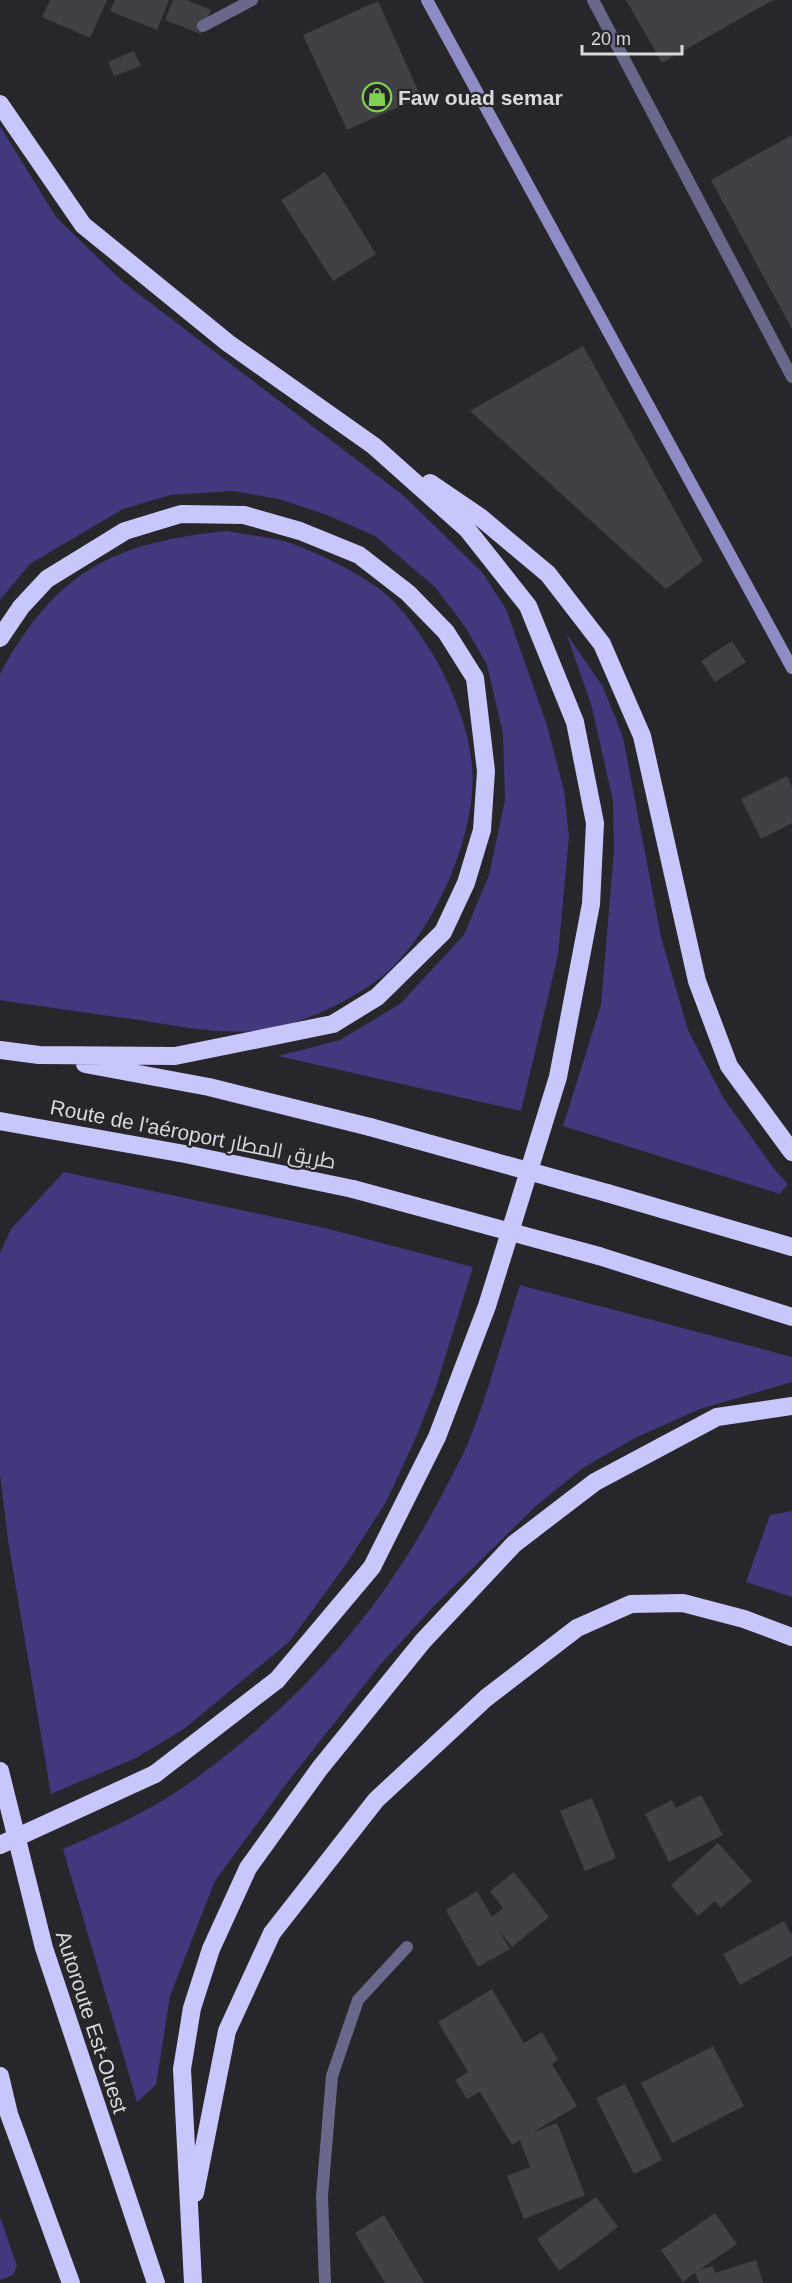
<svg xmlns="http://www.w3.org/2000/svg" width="792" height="2283" viewBox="0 0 792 2283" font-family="Arial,Cairo,sans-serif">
  <rect width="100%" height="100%" fill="#26262b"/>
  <path fill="#41387e" d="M0 126 56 217 123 282 403 495 482 572 506 609 546 722 564 790 569 836 558 955 521 1111 278 1056 340 1040 400 1004 464 935 489 875 505 800 503 734 487 665 466 628 435 587 375 536 327 515 279 499 233 491 171 495 123 509 30 564 0 600Z
    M227 531C247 535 268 537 287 542 315 551 357 572 381 590 402 606 420 634 434 656 453 690 468 726 472 765 479 832 431 943 375 982 345 1003 309 1020 274 1028 230 1037 183 1027 139 1020 93 1014 46 1007 0 1000V674C56 571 114 542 227 531Z
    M566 633 603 687 623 737 661 937 688 1030 724 1099 775 1170 788 1184 780 1194 563 1126 601 1005 614 850 613 801 600 743 591 704Z
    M64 1172 325 1228 473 1267 436 1387 414 1442 386 1502 347 1563 290 1641 184 1729 136 1758 51 1794 8 1540 0 1474V1253L11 1229Z
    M520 1285 792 1357V1382L700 1409 635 1438 583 1468 536 1506 434 1606 380 1665 283 1788 215 1881 170 1996 156 2085 137 2102 63 1849C106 1830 149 1812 188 1784 298 1705 383 1611 445 1489 453 1473 462 1457 469 1441 489 1390 503 1337 520 1285Z
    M792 1511V1597L746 1582 770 1515Z
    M0 2217 17 2266 13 2275 0 2280Z"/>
  <path fill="#404045" d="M50 0H107L90 38 42 17Z
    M115 0H169L157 30 110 11Z
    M173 0H187L211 10 201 34 165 20Z
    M626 0H773L662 63Z
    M378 1 421 97 347 130 303 35Z
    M134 51 141 66 114 76 108 62Z
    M792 135V329L711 180Z
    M325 172 376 254 333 281 281 200Z
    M583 346 703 561 666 589 470 411Z
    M732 641 746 662 715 682 701 661Z
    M787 776 792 787V823L761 839 741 799Z
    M701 1795 723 1835 669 1862 645 1814 672 1800 676 1808Z
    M592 1798 616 1858 585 1871 560 1811Z
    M718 1843 752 1881 721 1908 715 1901 698 1916 671 1885Z
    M514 1872 549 1917 512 1947 498 1929 510 1949 478 1967 446 1910 477 1891 492 1917 503 1908 490 1891Z
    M784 1921 792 1935V1956L740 1985 723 1954Z
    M492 1989 524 2043 542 2032 558 2060 552 2064 577 2106 532 2133 557 2123 585 2195 524 2219 507 2176 530 2167 520 2140 512 2145 480 2092 467 2099 455 2080 468 2072 438 2022Z
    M713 2046 744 2106 672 2143 641 2083Z
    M625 2084 662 2160 634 2174 596 2098Z
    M596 2197 618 2227 559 2271 537 2239Z
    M715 2213 737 2244 699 2270 713 2266 715 2273 756 2260 763 2283H699L695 2273 683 2282 661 2250Z
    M384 2215 424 2283H385L355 2233Z"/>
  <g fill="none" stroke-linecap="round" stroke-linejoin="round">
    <path stroke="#69688b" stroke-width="12" d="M593 0 792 377
      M203 26 252 0"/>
    <path stroke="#69688b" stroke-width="12" d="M325 2283 322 2196 332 2076 358 2000 407 1947"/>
    <path stroke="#8e8cc5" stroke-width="12" d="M427 0 792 668"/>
    <path stroke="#c8c7fc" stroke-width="18" d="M0 104 83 225 228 343 374 446 467 529 528 606 575 722 595 823 591 904 558 1077 487 1306 437 1437 372 1567 277 1680 155 1774
      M430 483 480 517 548 574 602 644 642 736 697 981 729 1066 792 1152
      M0 638 21 607 47 579 125 531 181 514 244 515 300 531 359 555 408 593 446 632 475 678 486 771 482 830 466 883 443 932 377 997 333 1024 175 1056 39 1055 0 1050
      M85 1064 209 1087 370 1127
      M0 1121 185 1154 353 1189
      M607 1193 792 1247
      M599 1256 792 1317
      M0 1771 44 1948 156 2283
      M0 2076 9 2114 71 2283
      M195 2193 227 2031 272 1933 376 1800 486 1698 577 1628 631 1604 683 1603 744 1619 792 1637
      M193 2283 182 2069 192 2008 211 1949 248 1868 320 1768 423 1641 514 1544 595 1482 717 1417 792 1406"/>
    <path stroke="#c8c7fc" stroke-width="18" d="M370 1127 607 1193
      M353 1189 599 1256
      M0 1845 155 1774"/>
  </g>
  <defs>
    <g id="shop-ring" transform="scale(1.5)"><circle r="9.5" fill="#26262b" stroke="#80d051" stroke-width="1.5"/><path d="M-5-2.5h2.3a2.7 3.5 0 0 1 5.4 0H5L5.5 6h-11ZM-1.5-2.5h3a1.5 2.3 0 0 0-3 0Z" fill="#80d051"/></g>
  </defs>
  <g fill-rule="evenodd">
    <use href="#shop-ring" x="377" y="97"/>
  </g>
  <g text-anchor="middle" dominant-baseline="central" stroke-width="4.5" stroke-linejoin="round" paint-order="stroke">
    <g font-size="21" font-weight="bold" fill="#d9d9dc" stroke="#26262b" text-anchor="start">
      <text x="398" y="97">Faw ouad semar</text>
    </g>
    <g font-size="21" fill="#d9d9dc" stroke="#26262b">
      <text transform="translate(193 1134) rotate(11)">Route de l'aéroport طريق المطار</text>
      <text transform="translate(92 2022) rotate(72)">Autoroute Est-Ouest</text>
    </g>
  </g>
  <path d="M582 45v9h100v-9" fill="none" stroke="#d9d9dc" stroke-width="3"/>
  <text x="591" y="45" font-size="18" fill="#d9d9dc" stroke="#26262b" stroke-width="4.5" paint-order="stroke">20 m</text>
</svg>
